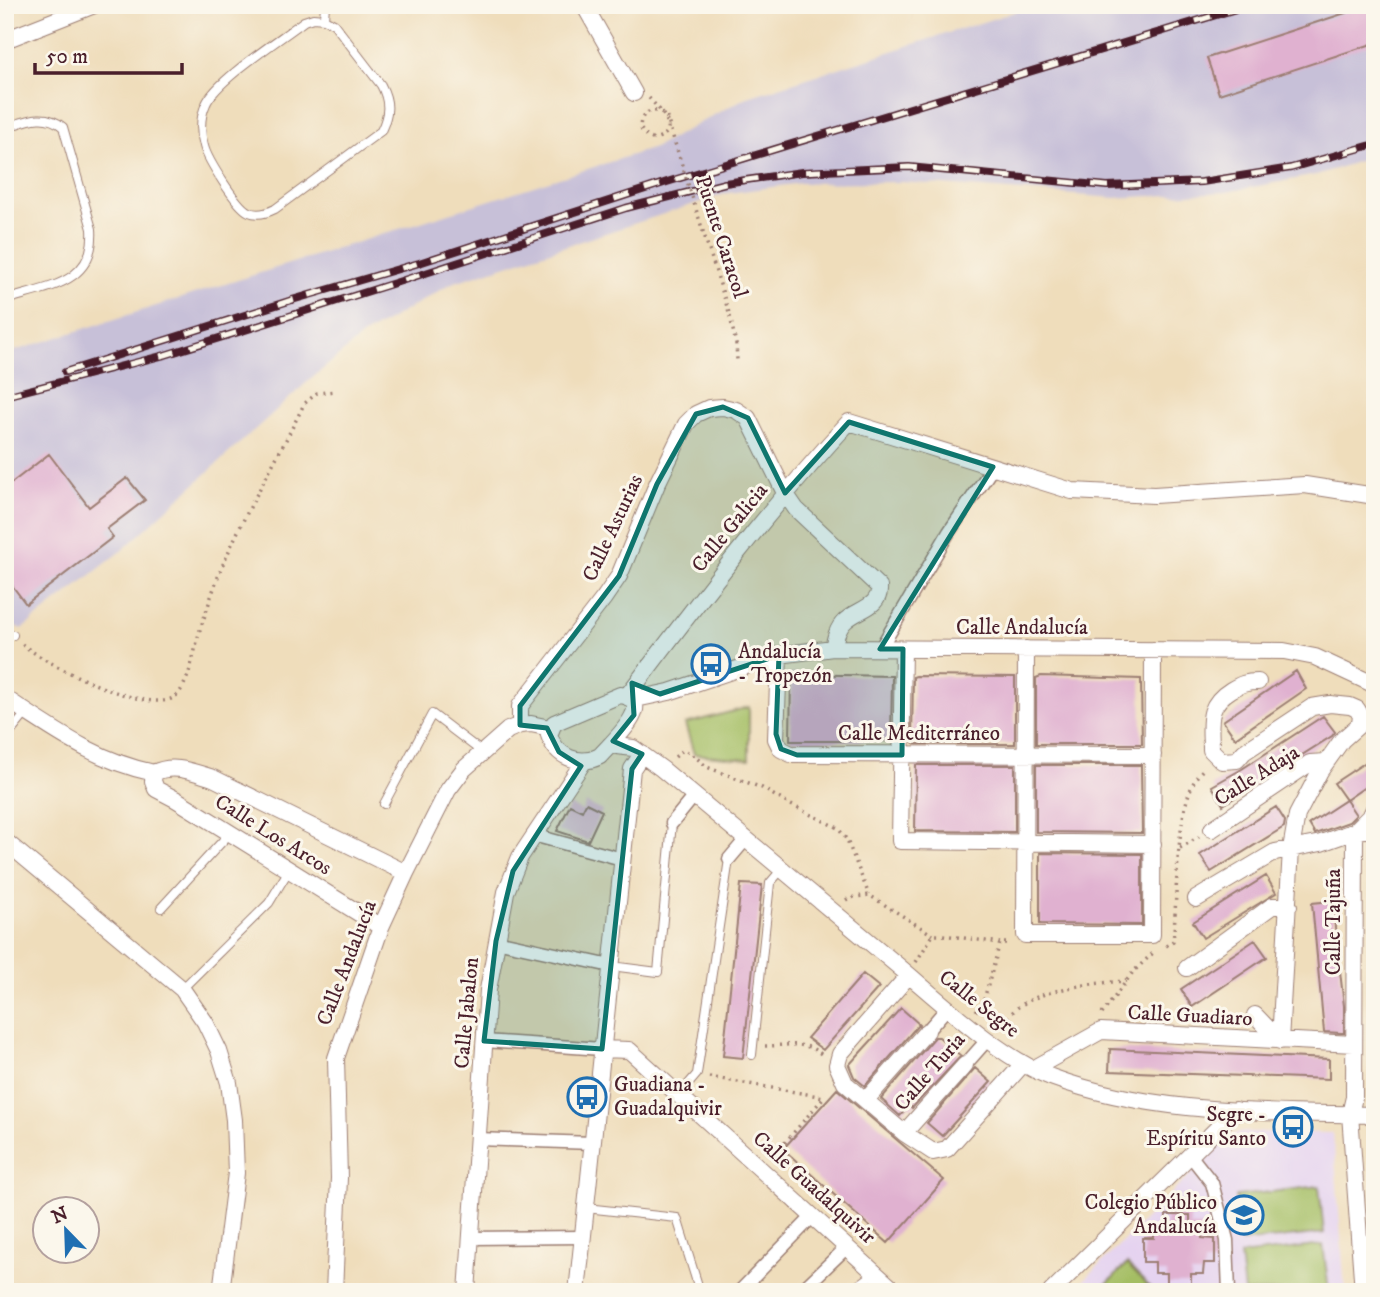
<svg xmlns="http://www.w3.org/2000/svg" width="1380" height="1297" viewBox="0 0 1380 1297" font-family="'IM FELL DW Pica',serif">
  <rect width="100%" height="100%" fill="#fbf7ec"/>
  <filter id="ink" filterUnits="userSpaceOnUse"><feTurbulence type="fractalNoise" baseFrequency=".0143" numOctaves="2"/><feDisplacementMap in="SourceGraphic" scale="14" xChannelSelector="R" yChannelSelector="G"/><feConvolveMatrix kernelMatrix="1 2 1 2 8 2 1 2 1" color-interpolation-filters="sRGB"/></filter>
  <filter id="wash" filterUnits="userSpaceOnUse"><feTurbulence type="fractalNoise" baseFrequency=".00686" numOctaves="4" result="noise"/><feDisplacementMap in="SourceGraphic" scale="28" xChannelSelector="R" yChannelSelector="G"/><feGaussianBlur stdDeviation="1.57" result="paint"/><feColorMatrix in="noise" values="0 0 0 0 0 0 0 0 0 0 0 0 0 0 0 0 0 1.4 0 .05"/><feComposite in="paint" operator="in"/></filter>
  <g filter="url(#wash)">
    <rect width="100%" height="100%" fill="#efddbb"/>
    <path fill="#e5d3f0" d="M1249 1132 1333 1133 1345 1292H1072L1226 1139 1237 1133Z"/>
    <path fill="#c7c0d8" d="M1036 5H1375V156L1316 175 1226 192 1115 198 903 182 801 183 728 193 452 283 362 336 305 384 119 553 22 629 5 623V354L654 148 745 98Z"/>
    <path fill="#a4be64" stroke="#776e48" stroke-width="2" d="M749 707V759L694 754 685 724Z
      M1319 1186 1324 1233 1241 1242 1236 1196Z
      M1323 1245 1329 1291 1244 1292 1240 1255Z
      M1127 1264 1154 1292H1098Z"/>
    <g id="blocks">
      <path fill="#e0b1d0" d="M1370 5H1375V43L1219 94 1207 58Z
        M49 454 89 507 127 478 145 500 107 529 113 537 26 604 5 576V488Z
        M1296 671 1306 689 1235 738 1223 721Z
        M791 674 892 676 891 741H790Z
        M916 676 1015 677V744H916L912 742 913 677Z
        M1041 676 1141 679 1142 744H1036V678Z
        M1323 716 1335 732 1332 736 1223 805 1212 786 1242 769Z
        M1375 756V780L1346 800 1334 783Z
        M916 765H1015V832L915 831Z
        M1036 765H1141L1142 833 1036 832Z
        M1346 800 1356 815 1349 822 1315 834 1309 824Z
        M586 803 602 811 588 841 557 831 570 805 582 811Z
        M1276 807 1285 821 1284 827 1211 872 1200 855Z
        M1040 853 1142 854V925L1040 924Z
        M1266 876 1276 893 1203 938 1193 922Z
        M741 884 762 885 743 1058 723 1056Z
        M1332 901 1344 1006V1033H1341L1324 1032 1312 903Z
        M1255 940 1267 957 1192 1007 1181 989Z
        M863 974 879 987 823 1050 807 1038Z
        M901 1008 919 1024 865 1086 854 1077 849 1065Z
        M935 1037H939L961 1056 912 1108 909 1105 900 1116 881 1099Z
        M1110 1049 1329 1059V1079L1109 1071Z
        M975 1068 991 1082 942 1136 927 1123Z
        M837 1089 944 1180 888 1243 783 1149Z
        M1166 1215H1190V1226L1202 1227V1238L1215 1239V1263H1204L1203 1274H1191V1284H1167V1273H1155V1262H1143V1238H1154V1226H1166Z"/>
    </g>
  </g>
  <g filter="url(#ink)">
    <use href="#blocks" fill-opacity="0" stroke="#9c7e73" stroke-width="2"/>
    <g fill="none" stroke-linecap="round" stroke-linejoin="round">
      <g stroke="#9c7e73" stroke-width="10">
        <path id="service" d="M313 18 324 19 334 24 381 85C390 102 389 114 381 131L275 209C267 213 258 216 249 212 237 207 207 159 204 146 200 132 200 117 206 104 216 80 281 39 304 21Z
          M324 19 325 5
          M5 128C26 121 44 111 63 127L92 229C96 284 46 287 5 300
          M5 633 13 635
          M5 739 27 712
          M384 804 432 714 482 752
          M161 908 230 833
          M611 966 658 972 672 823
          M182 989 269 903 289 870
          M752 1055 770 883 782 869
          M679 1095 697 1074 729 859
          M586 1208 677 1218 700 1292
          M849 1292 875 1273"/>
      </g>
      <g stroke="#9c7e73" stroke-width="15">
        <path id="pedestrian" d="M880 649 949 532 993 467
          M672 823 694 796
          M533 835 622 859
          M729 859 746 839
          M496 941 611 966
          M927 1031 948 1007
          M484 1041 602 1049
          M965 1065 988 1039
          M478 1139 592 1143
          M1190 1155 1212 1183 1227 1240 1229 1292
          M472 1238 583 1237
          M739 1292 813 1216
          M800 1292 847 1247"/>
      </g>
      <g stroke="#9c7e73" stroke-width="18">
        <path id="minor" d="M584 5 634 93
          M5 40 94 5
          M903 649 900 841 1153 844
          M1026 649 1025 935H1152L1153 650
          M779 655 776 739 781 749 791 754 1153 755
          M1258 682C1246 682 1241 684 1231 690 1205 706 1211 724 1211 750L1222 761 1237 760 1244 752 1312 707 1330 704 1350 706 1357 709 1361 716 1360 724 1342 740 1320 771 1297 815 1291 849 1280 1041
          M620 695C660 700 610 744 600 756 580 767 556 757 549 735L554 723Z
          M627 696C698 602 769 509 849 422L1072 491 1154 495 1305 485 1375 496
          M5 698C54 730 96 761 154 773 173 763 193 772 213 778L406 873
          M631 700 669 692 779 655 833 648 1284 651 1315 657 1375 685
          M520 725V706L604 598 619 576 657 484 686 424 696 414 709 408 723 407 736 410 748 418 785 493 796 509 879 587C881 608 856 609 844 622 837 629 835 639 833 648
          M610 745 633 748 662 769C741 834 819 900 897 965 940 1001 1000 1058 1051 1077 1153 1115 1267 1112 1375 1115
          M154 773 153 781 156 789 177 800 381 927
          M1212 829 1310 763 1326 762
          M5 841 182 989 205 1022 219 1051 229 1083 234 1120 236 1173 221 1292
          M1196 899 1275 852 1321 843 1355 831 1375 829
          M1187 968 1272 906H1289
          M909 975 840 1054 837 1065 845 1083 904 1133 933 1152 947 1149 1023 1064
          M1255 1015 1280 1041
          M602 1049 629 1050 896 1292
          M1033 1069 1101 1031 1354 1044
          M866 1100 927 1031
          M904 1133 965 1065
          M334 1292 339 1178 336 1058 381 927 406 873 448 790 464 769 508 730 520 725 531 724 550 728
          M467 1292 488 990 506 892 520 857 584 761
          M577 1292 631 779 632 769 642 754
          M1051 1292 1236 1110
          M1363 1292 1350 1114 1354 1097 1355 831 1371 815 1375 807"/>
      </g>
      <path stroke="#9c7e73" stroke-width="3.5" stroke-dasharray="2 5" stroke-linecap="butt" d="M649 98C660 110 684 133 653 139
        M730 316 736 344 737 360
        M22 644C45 664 145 714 173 698 191 688 195 640 203 621 211 598 218 573 229 551 251 501 280 454 304 404L317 393 335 391
        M675 757 683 750 691 753 707 767 762 788 785 802 838 828 847 840 869 895
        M1180 848 1199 837
        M846 900 849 898 869 895 933 935
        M1166 946 1173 941C1178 903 1173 791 1205 768
        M916 962 933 935H943L1000 943
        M976 1011 983 1003 1000 943H1011
        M1102 1014 1133 972 1153 953
        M998 1028C1004 1022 1010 1014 1017 1008 1043 988 1094 983 1126 981
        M765 1046C786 1046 804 1040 821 1054
        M709 1077 824 1097
        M771 1159 824 1097"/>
      <use href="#service" stroke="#fff" stroke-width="8"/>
      <use href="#pedestrian" stroke="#fff" stroke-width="12"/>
      <use href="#minor" stroke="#fff" stroke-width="16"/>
      <g stroke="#4a1f2b" stroke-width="8">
        <path id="rail" d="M65 372 292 300 419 263 667 182 1249 5
          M5 396 165 355 401 281 626 208 725 183 802 172 909 167 1107 186 1202 182 1291 168 1375 144"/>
      </g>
      <use href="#rail" stroke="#fbf7ec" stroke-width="5" stroke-dasharray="16" stroke-linecap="butt"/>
      <path stroke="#9c7e73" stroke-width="3.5" stroke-dasharray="2 5" stroke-linecap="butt" d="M653 139C626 130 648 96 667 118L730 316"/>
    </g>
  </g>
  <path fill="#0f766e" fill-opacity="0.2" stroke="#0f766e" stroke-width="5" stroke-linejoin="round" d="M723 407 748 418 785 493 849 422 993 467 880 649H903L902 755H797L781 749 776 734 779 655 660 694 632 683 634 715 613 741 642 754 632 769 602 1049 484 1041 496 941 513 871 581 766 559 752 547 728 520 725V706L619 576 657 484 696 414Z"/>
  <defs>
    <g id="bus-ring" transform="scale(2.0125)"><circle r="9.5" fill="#fbf7ec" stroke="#1f6fb2" stroke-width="1.5"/><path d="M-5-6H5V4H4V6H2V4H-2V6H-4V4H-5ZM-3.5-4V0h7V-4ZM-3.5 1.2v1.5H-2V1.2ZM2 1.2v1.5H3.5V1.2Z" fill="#1f6fb2"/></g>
    <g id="school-ring" transform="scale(2.0125)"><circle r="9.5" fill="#fbf7ec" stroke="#1f6fb2" stroke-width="1.5"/><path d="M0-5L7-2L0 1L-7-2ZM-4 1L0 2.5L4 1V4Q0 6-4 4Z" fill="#1f6fb2"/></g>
  </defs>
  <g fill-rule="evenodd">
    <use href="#bus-ring" x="711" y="664"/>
    <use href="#bus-ring" x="587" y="1097"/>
    <use href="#bus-ring" x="1293" y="1127"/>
    <use href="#school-ring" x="1244" y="1215"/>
  </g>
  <g text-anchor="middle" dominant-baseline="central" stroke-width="6" stroke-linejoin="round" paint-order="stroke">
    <g font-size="21" fill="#4a1f2b" stroke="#fbf7ec">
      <text transform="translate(721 237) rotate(72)">Puente Caracol</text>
      <text transform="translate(613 528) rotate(-65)">Calle Asturias</text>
      <text transform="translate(730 528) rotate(-51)">Calle Galicia</text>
      <text x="1022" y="628">Calle Andalucía</text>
      <text x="919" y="734">Calle Mediterráneo</text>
      <text transform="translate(1257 776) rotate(-32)">Calle Adaja</text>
      <text transform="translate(273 835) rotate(32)">Calle Los Arcos</text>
      <text transform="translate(1334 922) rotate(-90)">Calle Tajuña</text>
      <text transform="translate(347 963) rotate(-69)">Calle Andalucía</text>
      <text transform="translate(979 1004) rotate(38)">Calle Segre</text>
      <text transform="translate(467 1013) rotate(-85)">Calle Jabalon</text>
      <text transform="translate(1190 1016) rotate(3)">Calle Guadiaro</text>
      <text transform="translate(930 1072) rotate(-49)">Calle Turia</text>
      <text transform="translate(814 1188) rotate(42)">Calle Guadalquivir</text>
    </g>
    <g font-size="21" fill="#4a1f2b" stroke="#fbf7ec" text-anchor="start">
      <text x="738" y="652">Andalucía<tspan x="738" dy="24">- Tropezón</tspan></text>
      <text x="614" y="1085">Guadiana -<tspan x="614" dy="24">Guadalquivir</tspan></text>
      <text x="1266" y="1115" text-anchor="end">Segre -<tspan x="1266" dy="24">Espíritu Santo</tspan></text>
      <text x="1217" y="1203" text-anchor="end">Colegio Público<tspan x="1217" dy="24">Andalucía</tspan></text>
    </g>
  </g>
  <rect width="1380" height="1297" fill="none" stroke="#fbf7ec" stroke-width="28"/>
  <g transform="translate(66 1230) rotate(337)"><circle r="33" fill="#fbf7ec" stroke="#b4a19f" stroke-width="2"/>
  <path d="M0-5L12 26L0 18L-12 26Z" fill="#1f6fb2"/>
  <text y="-10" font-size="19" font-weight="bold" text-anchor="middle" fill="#4a1f2b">N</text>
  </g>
  <path d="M35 63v10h147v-10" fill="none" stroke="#4a1f2b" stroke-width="3.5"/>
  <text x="46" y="63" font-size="21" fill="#4a1f2b" stroke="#fbf7ec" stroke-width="5" paint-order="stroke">50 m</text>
</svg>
